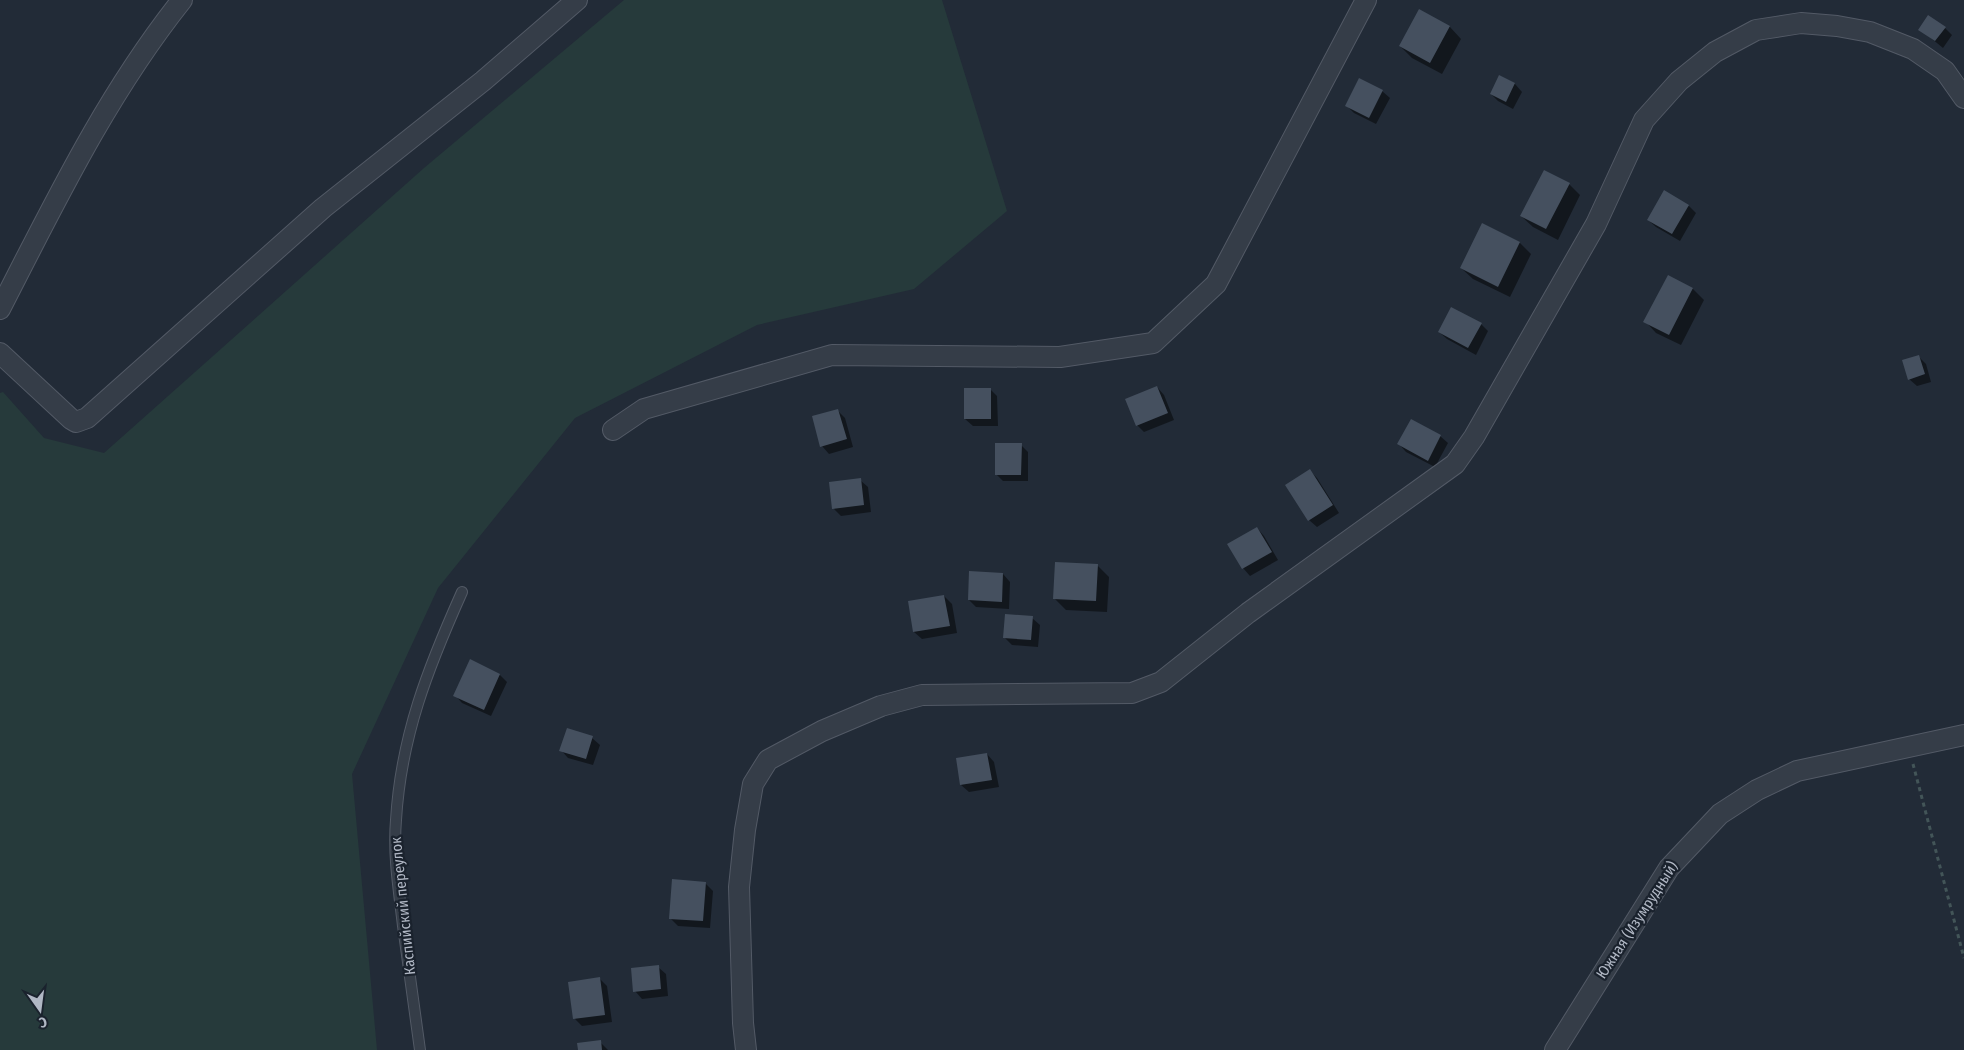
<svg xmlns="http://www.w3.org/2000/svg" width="1964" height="1050" viewBox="0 0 1964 1050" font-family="'Fira Sans Condensed',sans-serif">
  <rect width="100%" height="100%" fill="#222b37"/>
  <path fill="#263a3b" d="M624 0H942L1007 211 914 289 757 325 575 418 438 588 352 774 377 1050H0V393L3 392 44 438 104 453 424 168Z"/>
  <path fill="#0007" d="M1419 11 1450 27 1461 39 1442 74 1412 58 1400 46Z
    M1945 28 1952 35 1943 48 1920 29Z
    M1500 77 1515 84 1522 92 1513 109 1498 101 1491 94Z
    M1382 91 1390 98 1376 124 1354 113 1347 106Z
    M1569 184 1580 195 1558 240 1533 227 1521 216Z
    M1689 206 1696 213 1680 241 1656 227 1648 220Z
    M1483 225 1520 243 1531 254 1510 297 1473 279 1461 268Z
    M1668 276 1693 289 1704 300 1681 345 1656 333 1645 321Z
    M1481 324 1488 331 1476 355 1447 339 1439 332Z
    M1918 356 1926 364 1931 382 1917 386 1909 379Z
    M1157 387 1164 395 1174 420 1144 432 1137 425Z
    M990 389 997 396 998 426H973L965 419Z
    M837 410 845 418 853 447 829 454 822 446Z
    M1440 436 1448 443 1435 467 1406 452 1399 444Z
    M1021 445 1028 452V481H1003L996 474Z
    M1309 470 1317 478 1339 513 1317 527 1309 520Z
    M860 480 868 487 871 512 841 516 834 509Z
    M1257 528 1264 536 1278 560 1250 576 1243 568Z
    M1098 566 1109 577 1107 612 1066 610 1054 598Z
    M1003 574 1010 582 1009 609 976 607 969 600Z
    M944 596 952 604 957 633 922 639 914 632 909 602Z
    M1032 618 1040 625 1038 647 1012 645 1005 638Z
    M500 675 507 682 491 716 462 703 455 695Z
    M592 738 600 745 593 765 568 758 561 750Z
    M987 754 994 762 999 787 969 792 961 785Z
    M705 883 713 891 710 928 678 926 670 918Z
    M658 967 666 974 668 996 642 999 635 991Z
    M600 979 607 986 612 1022 582 1026 575 1019Z
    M600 1042 608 1050H579Z"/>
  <path fill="#45505f" d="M1419 9 1450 26 1430 63 1399 46Z
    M1928 15 1946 27 1935 41 1918 30Z
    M1499 75 1515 83 1506 102 1490 94Z
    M1359 78 1383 90 1369 118 1345 106Z
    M1544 170 1570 183 1546 229 1520 216Z
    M1664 190 1689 205 1672 234 1647 220Z
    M1482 223 1520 242 1498 287 1460 268Z
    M1668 275 1693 288 1669 335 1643 322Z
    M1451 307 1482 323 1468 348 1438 332Z
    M1919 355 1925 374 1908 380 1902 360Z
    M1157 386 1168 413 1136 426 1125 399Z
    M964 388H991V419H964Z
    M838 409 847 439 820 447 812 416Z
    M1411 419 1441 435 1428 461 1397 444Z
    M995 443H1022L1021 475H995Z
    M1310 469 1333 505 1308 521 1285 485Z
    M861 478 864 505 832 509 829 482Z
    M1257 527 1272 552 1242 569 1227 544Z
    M1055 562 1098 564 1096 601 1053 599Z
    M969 571 1003 573 1002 602 968 600Z
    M944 595 950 626 913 632 908 601Z
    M1005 614 1033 616 1031 640 1003 638Z
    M470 659 500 674 484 710 453 696Z
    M567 728 593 736 586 759 559 751Z
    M987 753 992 780 960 785 956 758Z
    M672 879 706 882 703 921 669 919Z
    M659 965 661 989 633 992 631 968Z
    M600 977 605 1015 573 1019 568 982Z
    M601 1040 602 1050H578L577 1043Z"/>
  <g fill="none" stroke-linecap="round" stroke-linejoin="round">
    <g stroke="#535a66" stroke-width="12">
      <path id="lane" d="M420 1050C414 1009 409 967 403 926 399 891 393 855 396 820 401 736 428 668 462 592"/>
    </g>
    <g stroke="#535a66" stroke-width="22">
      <path id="street" d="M0 309C55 202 107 94 182 0
        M0 353 71 419 76 422 87 418 323 208 483 81 577 0
        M613 430 644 409 832 355 1060 357 1153 343 1216 284 1366 0
        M746 1050 743 1023 739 887 745 830 753 784 768 760 822 731 881 706 922 695 1132 693 1161 682 1248 613 1455 464 1474 437 1596 224 1644 120 1679 81 1715 52 1756 30 1801 23 1837 26 1870 32 1913 49 1945 71 1964 98
        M1555 1050 1669 868 1720 814 1757 790 1797 771 1964 735"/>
    </g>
    <path stroke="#435558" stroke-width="3" stroke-dasharray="4 4" stroke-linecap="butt" d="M1913 764 1964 958"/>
    <use href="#lane" stroke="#353d48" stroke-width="10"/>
    <use href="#street" stroke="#353d48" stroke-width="20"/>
  </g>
  <g text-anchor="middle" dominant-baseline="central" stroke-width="4.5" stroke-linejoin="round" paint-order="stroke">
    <g font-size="15" fill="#b0b7c4" stroke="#1a222d">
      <text transform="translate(403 906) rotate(-96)">Каспийский переулок</text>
      <text transform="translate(1637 920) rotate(-57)">Южная (Изумрудный)</text>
    </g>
  </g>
  <g transform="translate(40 1010) rotate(166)" stroke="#1a222d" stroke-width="4" paint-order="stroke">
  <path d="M0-4L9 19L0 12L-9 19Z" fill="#b0b7c4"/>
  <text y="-8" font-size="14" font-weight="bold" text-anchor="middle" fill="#b0b7c4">С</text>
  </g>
</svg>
